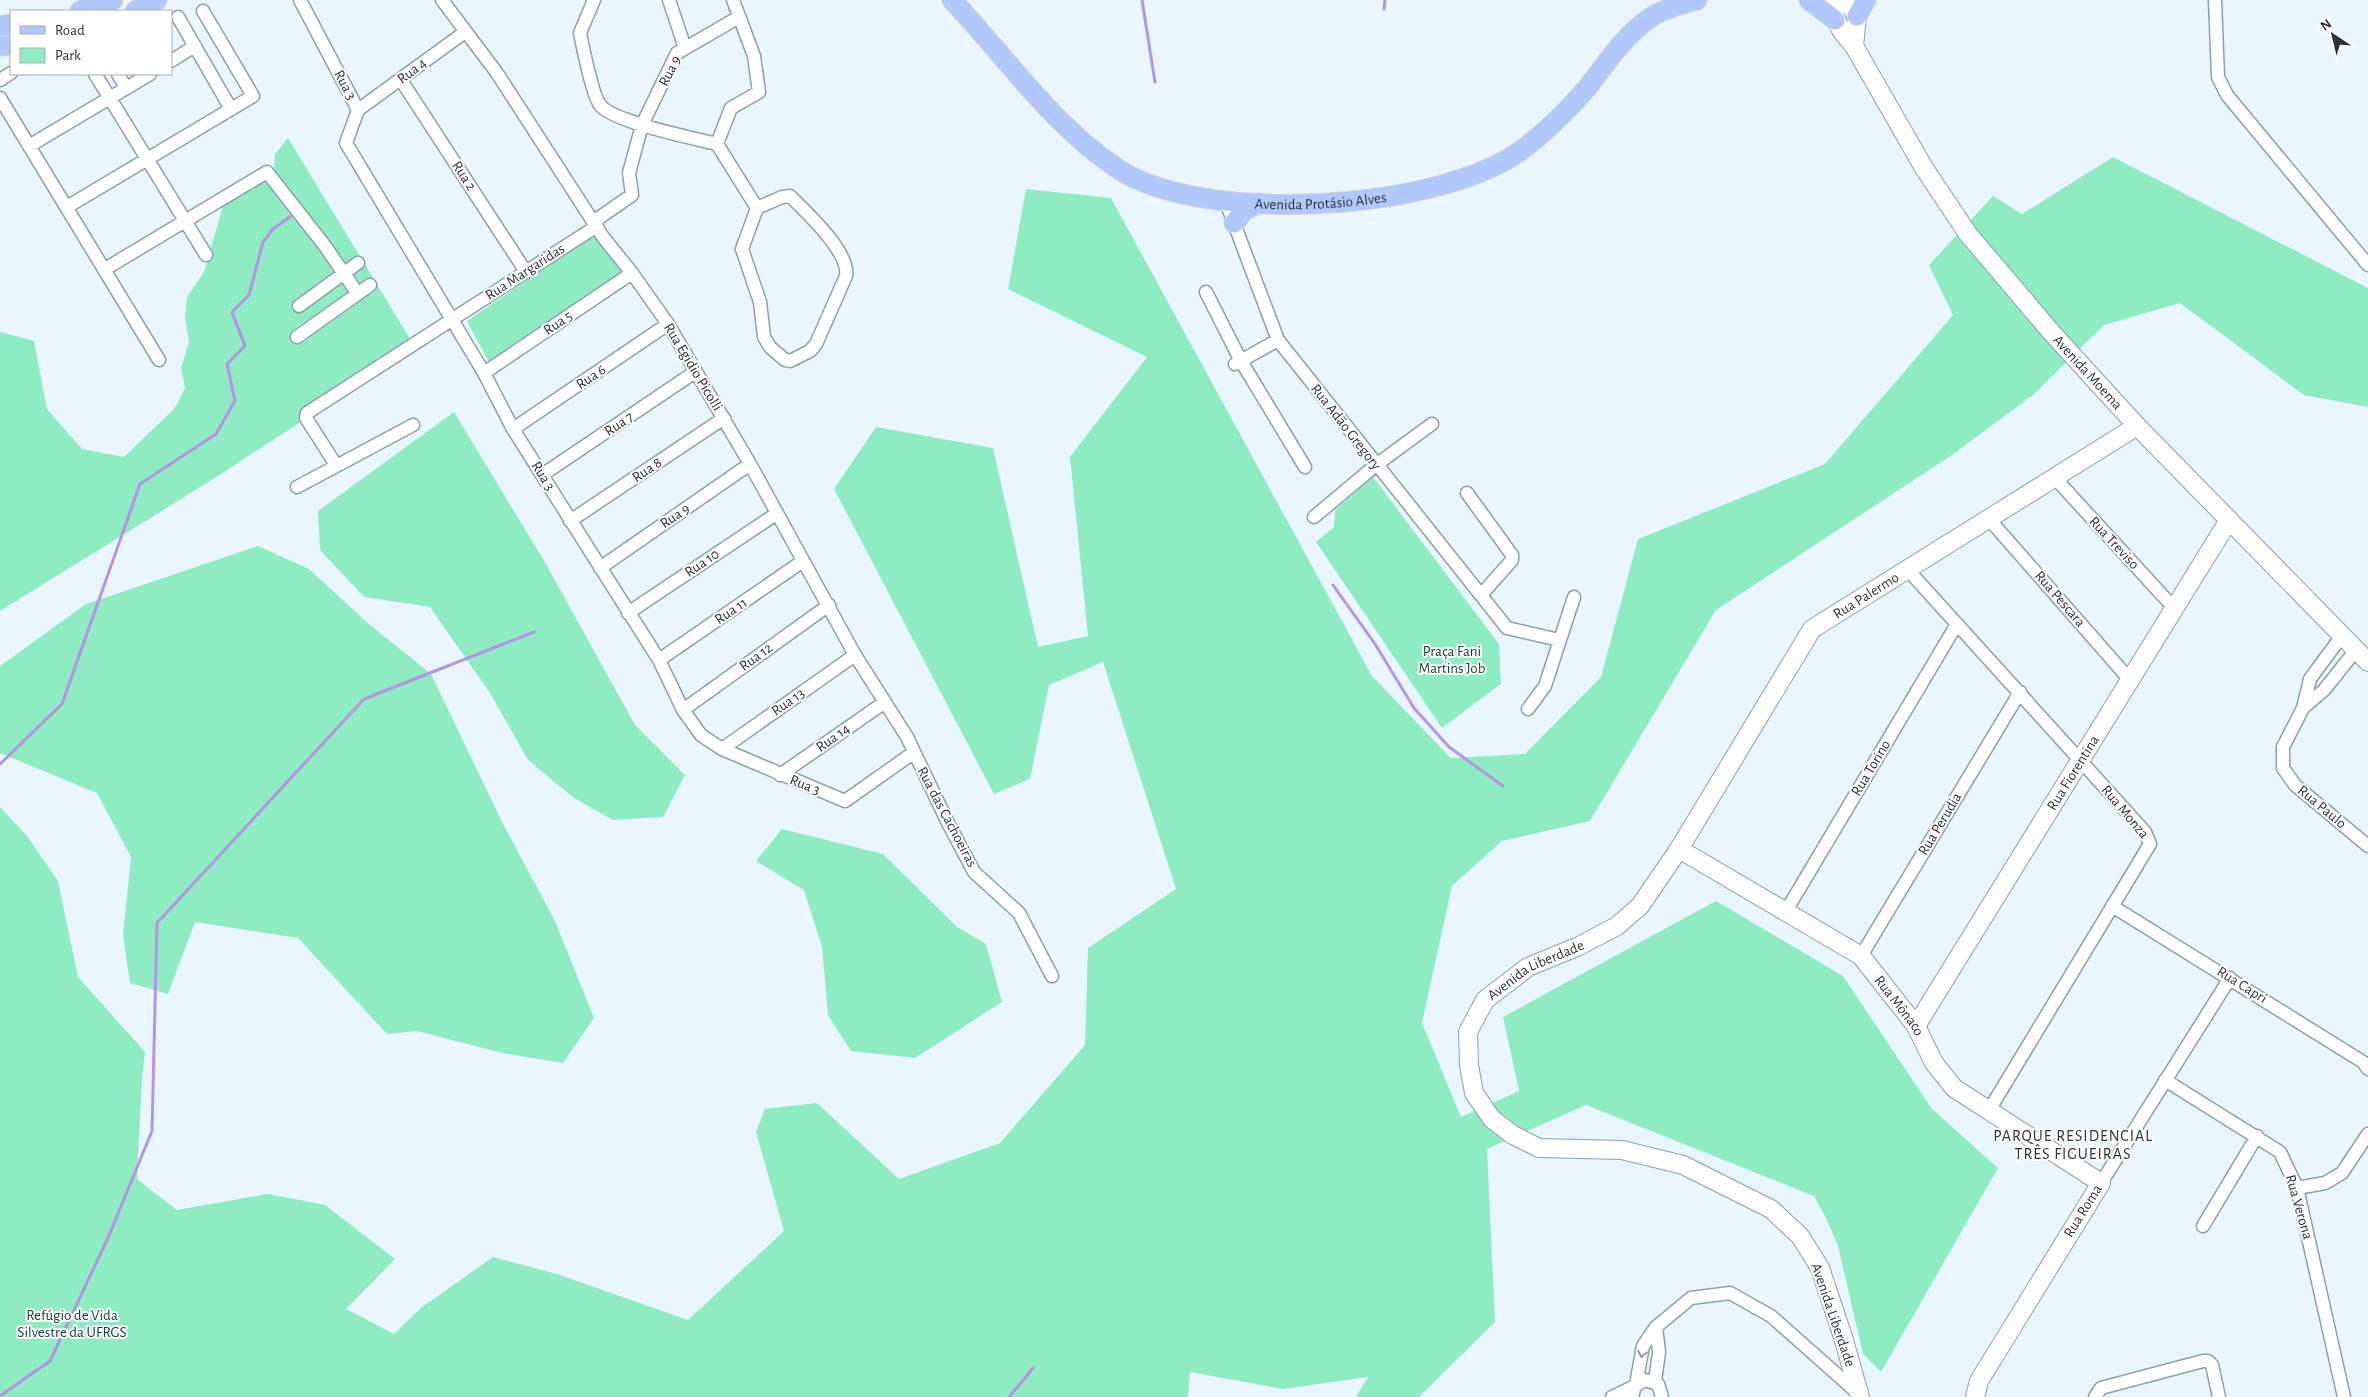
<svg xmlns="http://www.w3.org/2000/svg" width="2368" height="1397" viewBox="0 0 2368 1397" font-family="'Alegreya Sans',sans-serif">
  <rect width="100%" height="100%" fill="#e9f6fd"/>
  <path fill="#8febc1" d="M288 138 415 347 218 476 0 611V332L34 341 47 409 82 449 124 457 175 408 185 388 181 368 189 342 185 318 187 297 204 272 223 206 274 169 275 154Z
    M2113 157 2368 288V407L2304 395 2180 303 2104 325 2033 395 1952 455 1716 610 1590 821 1502 841 1452 886 1422 1023 1461 1117 1519 1091 1503 1017 1716 901 1843 976 1932 1109 1998 1168 1881 1372 1863 1354 1838 1246 1826 1218 1814 1196 1586 1105 1487 1149 1495 1322 1419 1397H1356L1368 1377 1283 1389 1190 1372 1188 1397H0V807L27 836 58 881 78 977 145 1052 142 1077 137 1179 177 1210 268 1194 325 1205 395 1259 346 1309 394 1334 422 1307 493 1257 557 1274 688 1320 784 1231 756 1132 765 1109 817 1103 899 1179 1000 1143 1085 1045 1088 948 1176 889 1103 662 1049 685 1030 779 994 794 834 489 876 427 993 448 1038 647 1088 636 1070 457 1147 357 1008 289 1026 189 1111 198 1372 676 1451 758 1525 754 1601 677 1638 539 1825 464 1953 315 1929 265 1993 196 2022 214Z
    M593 235 624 271 489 362 467 321Z
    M454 412 546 564 635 725 685 775 663 817 613 820 574 798 528 760 490 693 430 607 364 597 320 550 318 511Z
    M1373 477 1499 644 1501 684 1442 728 1316 542 1334 527 1335 510Z
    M258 546 309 569 370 625 431 674 502 822 555 921 594 1018 563 1063 502 1053 417 1031 387 1034 298 938 195 922 168 994 130 983 123 935 131 857 97 793 0 753V666L86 604Z
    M782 829 883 854 957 927 986 944 1002 1002 915 1058 851 1051 828 1015 822 947 804 890 756 861Z"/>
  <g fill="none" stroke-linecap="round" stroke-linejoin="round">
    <path stroke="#b495e4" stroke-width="3" d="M1142 0 1155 82
      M1384 9 1385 0
      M1333 585 1375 644 1414 708 1449 747 1503 786
      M0 764 62 704 140 484 216 434 235 401 227 364 245 346 232 312 249 295 263 242 273 229 291 216
      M0 1396 50 1361 108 1238 152 1131 157 923 364 699 534 632
      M1009 1397 1033 1368"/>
    <g stroke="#8ca0ab" stroke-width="15">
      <path id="street" d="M300 0 358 110 346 143 484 373 513 429 659 660 683 710 701 735 722 749 845 801 913 753
        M442 0 497 73 603 237 632 273 668 324 750 464 855 655 907 737 948 823 974 872 1019 913 1052 976
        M594 0 580 33 581 38C584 52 592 94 600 105 613 122 693 138 717 144L757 208 742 249 760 302 764 337 770 347 785 360 790 361 810 351 816 344 846 276C850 252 806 212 790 196L782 197 757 208
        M669 0 685 48
        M2215 0 2218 77 2227 95 2368 265
        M178 17 231 109
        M171 61 195 46
        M95 74 206 255
        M118 74 126 88
        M0 80 11 73
        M401 80 526 272
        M0 98 159 360
        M358 110 465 32
        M717 144 731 108 759 92 754 56 733 0
        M29 146 150 74
        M1226 202 1278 340 1507 628 1559 640
        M67 207 253 96 203 11
        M593 222 632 195 629 173 642 125 677 53 739 17
        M105 269 267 172 325 246 358 294
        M1206 292 1241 361 1305 467
        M299 306 358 263
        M297 337 370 285
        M1235 364 1278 340
        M484 373 632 273
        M513 429 668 324
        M336 465 306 418 307 413 597 226
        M542 475 695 372
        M2055 478 2173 607
        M297 487 413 425
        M1467 493 1512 555V560L1481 595
        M1314 517 1376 465 1432 424
        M1989 519 2130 680
        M570 521 724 418
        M600 568 750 464
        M1908 570 2145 832 2150 844 1988 1112
        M628 613 776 514
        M2356 650 2324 690 2303 708 2283 747V768L2295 785 2368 846
        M659 660 803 561
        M2303 708 2310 679 2341 637
        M1528 709 1545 686 1574 597
        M683 710 829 605
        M722 749 855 655
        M780 775 885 702
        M2112 906 2363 1062 2368 1069
        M1786 911 1957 624
        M1861 956 2020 692
        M2165 1080 2280 1152 2297 1188 2344 1397
        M2101 1183 2230 978
        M2297 1188 2325 1183 2342 1173 2368 1134
        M2203 1226 2257 1136
        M1655 1381 1659 1352 1656 1327
        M1636 1384 1643 1346 1656 1327 1691 1298 1730 1293 1771 1316 1859 1394
        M1612 1397 1635 1386
        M1632 1397 1635 1386 1645 1380 1658 1384 1662 1397
        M2095 1397 2101 1388 2203 1361H2208L2212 1365 2219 1397"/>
    </g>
    <g stroke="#8ca0ab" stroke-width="20">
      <g id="secondary">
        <path id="s1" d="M1833 0C1833 20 1840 31 1854 46L1924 168 1968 234 2052 333 2137 426 2368 662"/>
        <path d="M1846 0 1857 16 1854 46"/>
        <path id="s2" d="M1679 849 1861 956 1916 1026 1934 1063 1954 1088 2101 1183 1979 1381 1975 1397"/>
        <path id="s3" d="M1916 1026 2229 520"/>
        <path id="s4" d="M1860 1397 1843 1337 1820 1268 1800 1236 1771 1209 1683 1165 1622 1150 1539 1148 1513 1135 1492 1119 1474 1093 1469 1065 1468 1032 1485 1000 1528 967 1579 946 1617 926 1640 906 1679 849 1812 629 2137 426"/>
      </g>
    </g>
    <g stroke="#d0d2d3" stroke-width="21">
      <g id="primary">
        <path id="s5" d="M952 0C1006 57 1052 125 1118 169 1205 226 1447 211 1527 146 1550 128 1569 109 1588 87 1606 63 1623 38 1647 20 1660 10 1681 4 1697 0"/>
        <path d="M1809 0 1835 20"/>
        <path d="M80 11 113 0"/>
        <path d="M135 11 157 0"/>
        <path d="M1857 16 1866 0"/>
        <path d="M0 26 11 24"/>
        <path d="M0 46 11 45"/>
        <path d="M1234 223 1245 210 1259 203"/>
      </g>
    </g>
    <use href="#street" stroke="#fff" stroke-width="12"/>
    <use href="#secondary" stroke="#fff" stroke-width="18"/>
    <use href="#primary" stroke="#b2c7fc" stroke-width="19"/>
  </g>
  <defs><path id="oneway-chevron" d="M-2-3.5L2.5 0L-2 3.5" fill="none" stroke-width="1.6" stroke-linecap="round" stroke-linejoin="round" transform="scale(1.25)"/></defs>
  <use stroke="#95999c" href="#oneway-chevron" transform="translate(1642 1354) rotate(101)"/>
  <g text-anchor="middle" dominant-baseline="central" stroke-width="4" stroke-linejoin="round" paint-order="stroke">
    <g font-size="15" fill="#2b3338" stroke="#fff">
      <text transform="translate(412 71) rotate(-37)">Rua 4</text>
      <text transform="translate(670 71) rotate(-63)">Rua 9</text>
      <text transform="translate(345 85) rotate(62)">Rua 3</text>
      <text transform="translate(464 176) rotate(57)">Rua 2</text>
      <text stroke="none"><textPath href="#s5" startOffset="446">Avenida Protásio Alves</textPath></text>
      <text transform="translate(525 272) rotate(-33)">Rua Margaridas</text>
      <text transform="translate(558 323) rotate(-34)">Rua 5</text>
      <text transform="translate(693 367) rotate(59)">Rua Egidio Picolli</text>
      <text stroke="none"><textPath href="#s1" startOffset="455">Avenida Moema</textPath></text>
      <text transform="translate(591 377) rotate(-34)">Rua 6</text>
      <text transform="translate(619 424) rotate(-34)">Rua 7</text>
      <text transform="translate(1346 427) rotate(52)">Rua Adão Gregory</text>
      <text transform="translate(647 470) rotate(-34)">Rua 8</text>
      <text transform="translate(543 476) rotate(58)">Rua 3</text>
      <text transform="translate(675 516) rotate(-34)">Rua 9</text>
      <text transform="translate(2114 543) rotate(47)">Rua Treviso</text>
      <text transform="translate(702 563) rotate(-34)">Rua 10</text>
      <text stroke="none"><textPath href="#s4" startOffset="1214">Rua Palermo</textPath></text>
      <text transform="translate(2060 599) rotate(49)">Rua Pescara</text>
      <text transform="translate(731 611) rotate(-34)">Rua 11</text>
      <text transform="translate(756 657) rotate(-36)">Rua 12</text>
      <text transform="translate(788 702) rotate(-35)">Rua 13</text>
      <text transform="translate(833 738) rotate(-35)">Rua 14</text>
      <text transform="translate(1871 768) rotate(-59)">Rua Torino</text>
      <text stroke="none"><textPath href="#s3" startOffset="298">Rua Fiorentina</textPath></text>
      <text transform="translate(805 785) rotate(22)">Rua 3</text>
      <text transform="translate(2322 807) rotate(40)">Rua Paulo</text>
      <text transform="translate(2125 812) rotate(50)">Rua Monza</text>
      <text transform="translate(947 817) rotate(62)">Rua das Cachoeiras</text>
      <text transform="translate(1940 824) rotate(-59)">Rua Perudia</text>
      <text stroke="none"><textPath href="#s4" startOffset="701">Avenida Liberdade</textPath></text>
      <text transform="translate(2242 985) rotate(32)">Rua Capri</text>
      <text stroke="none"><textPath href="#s2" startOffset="274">Rua Mônaco</textPath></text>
      <text transform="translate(2299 1207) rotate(74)">Rua Verona</text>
      <text transform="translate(2083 1211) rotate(-58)">Rua Roma</text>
      <text transform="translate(1833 1315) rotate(71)">Avenida Liberdade</text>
    </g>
    <g font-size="15" fill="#14412f" stroke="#fff">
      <text x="1452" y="651">Praça Fani<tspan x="1452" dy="17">Martins Job</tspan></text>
      <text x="72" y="1315">Refúgio de Vida<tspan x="72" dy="17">Silvestre da UFRGS</tspan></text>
    </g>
    <g font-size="16" letter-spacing="1" fill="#2b3338" stroke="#fff">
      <text x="2073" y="1136">PARQUE RESIDENCIAL<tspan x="2073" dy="18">TRÊS FIGUEIRAS</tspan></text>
    </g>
  </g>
  <rect x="10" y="10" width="162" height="65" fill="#ffffff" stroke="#aaadaf"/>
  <rect x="20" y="26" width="25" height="8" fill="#b2c7fc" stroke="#aaadaf"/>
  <text x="55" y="35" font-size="15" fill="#2b3338">Road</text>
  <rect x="20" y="48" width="25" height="15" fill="#8febc1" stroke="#aaadaf"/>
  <text x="55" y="60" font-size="15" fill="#2b3338">Park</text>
  <g transform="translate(2333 35) rotate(325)" stroke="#ffffff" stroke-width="4" paint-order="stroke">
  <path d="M0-4L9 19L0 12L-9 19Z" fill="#2b3338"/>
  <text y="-8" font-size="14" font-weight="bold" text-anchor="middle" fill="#2b3338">N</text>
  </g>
</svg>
